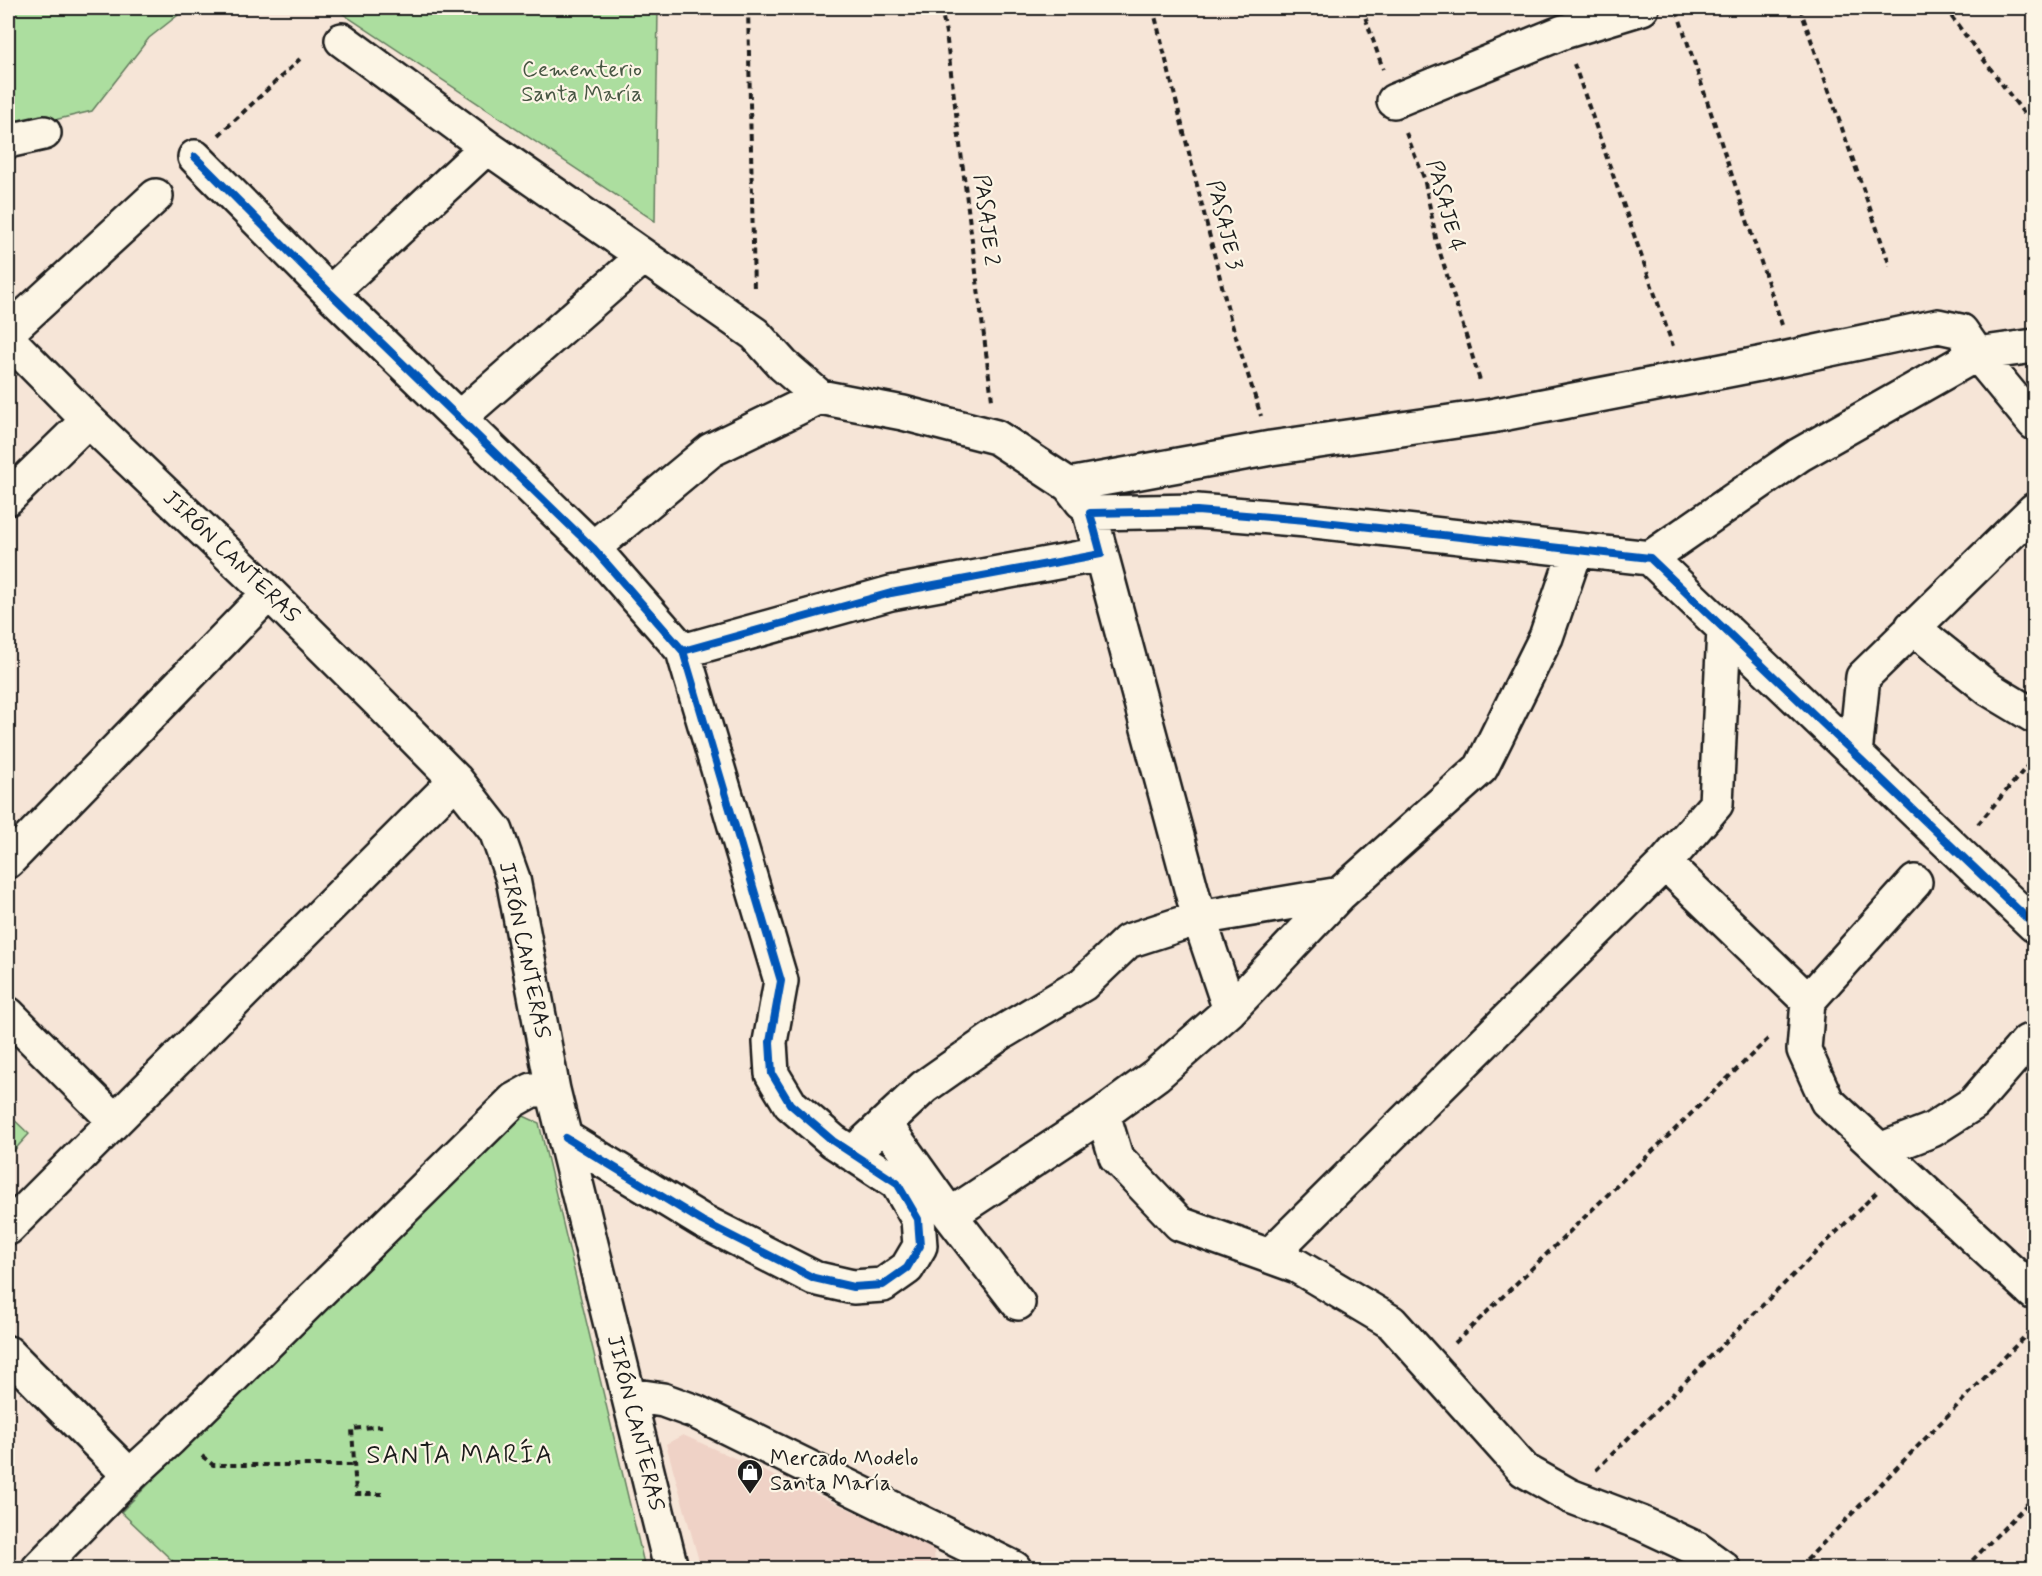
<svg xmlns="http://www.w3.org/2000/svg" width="2042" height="1576" viewBox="0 0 2042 1576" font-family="Mynerve,sans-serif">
  <rect width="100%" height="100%" fill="#f6e5d7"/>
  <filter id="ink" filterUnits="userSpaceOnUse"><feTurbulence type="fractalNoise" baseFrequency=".0167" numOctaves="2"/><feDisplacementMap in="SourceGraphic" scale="12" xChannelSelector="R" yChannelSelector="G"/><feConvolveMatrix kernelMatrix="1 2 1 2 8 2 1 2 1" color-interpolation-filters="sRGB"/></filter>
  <g filter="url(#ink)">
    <path fill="#efd2c6" d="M683 1435 934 1547 935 1568H701L666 1444Z"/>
    <path fill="#acde9f" stroke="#647d5e" stroke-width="1.5" d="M8 8H187L149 38 92 111 8 131Z
      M328 8H658L655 221 337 10Z
      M517 1113 539 1123 645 1568H180L121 1512Z
      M8 1114 29 1134 8 1157Z"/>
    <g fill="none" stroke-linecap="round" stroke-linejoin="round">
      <g stroke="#1c1c1c" stroke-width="38">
        <path id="minor" d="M342 40 487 147
          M1394 101 1563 32 1642 8
          M8 141 44 133
          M195 157 330 293 593 548 683 651 781 981 770 1042 772 1074 790 1104 833 1141 897 1183 918 1219 920 1246 907 1268 883 1285 853 1287 814 1278 702 1221 566 1138
          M330 293 487 147 755 334 783 365 820 397 903 413 996 437 1069 485 1082 502
          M8 332 156 196
          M8 339 88 420 269 593 381 704 456 780 496 831 513 879 553 1090 671 1568
          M459 418 643 257
          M1069 485 1271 448 1491 416 1764 363 1938 326 1961 331 1977 354 2034 423
          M8 498 88 420
          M593 548 711 450 820 397
          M1101 554 1199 918 1230 1010
          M1650 558 1799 455 1977 354 2034 346
          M1912 627 1989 689 2034 716
          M683 651 891 593 1101 554 1090 513 1197 511 1306 520 1650 558 2034 925
          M1855 754 1863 677 2034 510
          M8 861 269 593
          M1665 863 1808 1001
          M1915 882 1808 1001 1804 1050 1827 1101 2034 1293
          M8 1014 115 1121
          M1103 1114 1116 1157 1180 1224 1297 1266 1391 1322 1524 1470 1570 1496 1641 1523 1697 1549 1723 1568
          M885 1124 950 1215 1018 1303
          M1880 1150 1932 1130 1974 1103 2027 1042
          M852 1154 924 1087 1001 1033 1083 984 1128 941 1199 918 1340 894
          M950 1215 1103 1114 1156 1075 1230 1010 1340 894 1481 768 1546 637 1576 550
          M8 1228 456 780
          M1269 1256 1665 863 1716 804 1724 628
          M8 1353 130 1476
          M629 1395 663 1400 696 1412 1014 1568
          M39 1568 123 1482 170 1439 514 1100 532 1090H553"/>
      </g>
      <path stroke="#1c1c1c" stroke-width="4" stroke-dasharray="6 4.5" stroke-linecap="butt" d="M748 8 754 291
        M941 8 946 33 992 400
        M1153 8 1230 318 1261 416
        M1362 8 1383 69
        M1800 8 1890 266
        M1945 8 2034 127
        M1677 11 1782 325
        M1574 64 1673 346
        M1406 133 1424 178 1437 243 1481 384
        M219 135 303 56
        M1978 824 2034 758
        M1455 1343 1770 1037
        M382 1426 352 1429 356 1494H384
        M202 1456 213 1465H354
        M1596 1470 1877 1192
        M1799 1568 2034 1327
        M1965 1568 2034 1497"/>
      <use href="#minor" stroke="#fcf5e5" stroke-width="33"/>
      <g stroke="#fcf5e5" stroke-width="11">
        <path id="cycleway" d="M195 157 330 293 593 548 683 651 781 981 770 1042 772 1074 790 1104 833 1141 897 1183 918 1219 920 1246 907 1268 883 1285 853 1287 814 1278 702 1221 566 1138
          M683 651 891 593 1101 554 1090 513 1197 511 1306 520 1650 558 2034 925"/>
      </g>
      <use href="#cycleway" stroke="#0057b8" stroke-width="8"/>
    </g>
  </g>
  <defs>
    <g id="shop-pin" transform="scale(1.35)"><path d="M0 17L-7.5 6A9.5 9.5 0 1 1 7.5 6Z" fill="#1c1c1c" stroke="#fcf5e5"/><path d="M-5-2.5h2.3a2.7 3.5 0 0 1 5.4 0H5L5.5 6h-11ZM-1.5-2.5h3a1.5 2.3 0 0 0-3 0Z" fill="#fff"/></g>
  </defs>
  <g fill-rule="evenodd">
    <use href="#shop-pin" x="750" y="1472"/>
  </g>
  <g text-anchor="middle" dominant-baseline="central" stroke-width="4.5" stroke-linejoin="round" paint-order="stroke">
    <g font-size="22" fill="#475643" stroke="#fcf5e5">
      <text x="582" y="70">Cementerio<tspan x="582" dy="25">Santa María</tspan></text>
    </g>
    <g font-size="22" fill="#1c1c1c" stroke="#fcf5e5">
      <text transform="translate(1445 206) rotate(75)">PASAJE 4</text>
      <text transform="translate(986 220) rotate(83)">PASAJE 2</text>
      <text transform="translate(1224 225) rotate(76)">PASAJE 3</text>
      <text transform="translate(231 557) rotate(44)">JIRÓN CANTERAS</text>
      <text transform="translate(524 950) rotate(78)">JIRÓN CANTERAS</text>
      <text transform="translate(635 1423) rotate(76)">JIRÓN CANTERAS</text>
    </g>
    <g font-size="22" fill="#1c1c1c" stroke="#fcf5e5" text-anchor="start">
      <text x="770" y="1459">Mercado Modelo<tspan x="770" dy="25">Santa María</tspan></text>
    </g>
    <g font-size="26" letter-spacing="1.5" fill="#1c1c1c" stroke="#fcf5e5">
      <text x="460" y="1456">SANTA MARÍA</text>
    </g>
  </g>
  <rect width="2042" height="1576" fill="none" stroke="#fcf5e5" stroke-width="30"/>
  <rect x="15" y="15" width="2012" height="1546" fill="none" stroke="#1c1c1c" stroke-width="2" filter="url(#ink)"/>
</svg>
